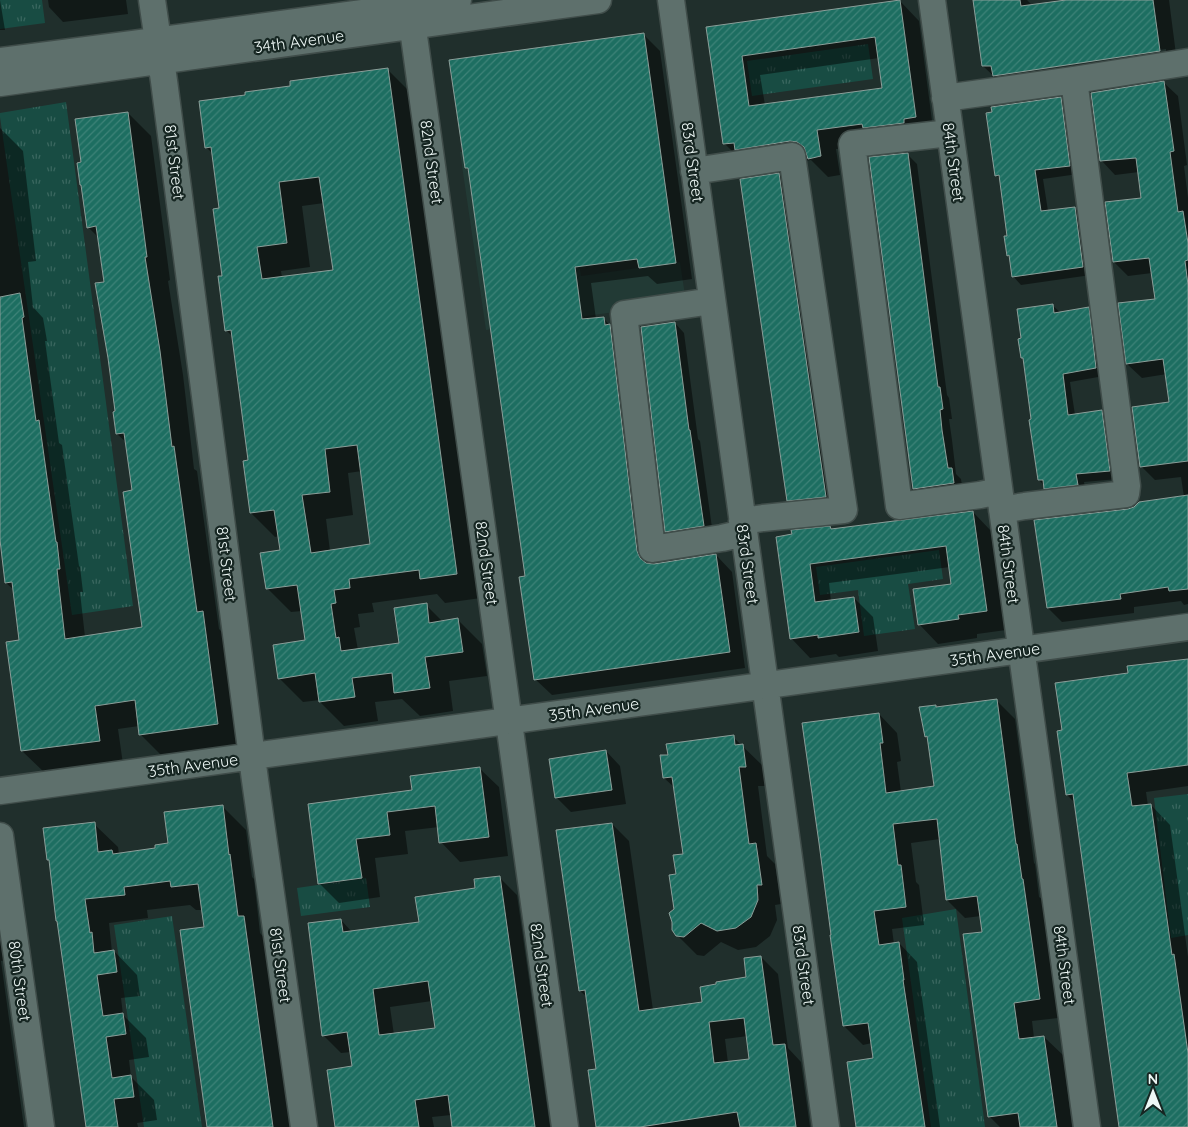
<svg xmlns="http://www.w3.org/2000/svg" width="1188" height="1127" viewBox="0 0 1188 1127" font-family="Quicksand,sans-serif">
  <defs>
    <pattern id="park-tufts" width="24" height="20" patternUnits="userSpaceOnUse" patternTransform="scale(1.25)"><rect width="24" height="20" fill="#184c43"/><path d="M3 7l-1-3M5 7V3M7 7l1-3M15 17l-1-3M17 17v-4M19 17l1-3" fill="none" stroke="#3a675f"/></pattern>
    <pattern id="building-hatch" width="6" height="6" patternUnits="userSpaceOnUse" patternTransform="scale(1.25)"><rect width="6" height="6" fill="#1d6e61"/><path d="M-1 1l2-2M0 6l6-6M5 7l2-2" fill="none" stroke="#3e8378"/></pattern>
  </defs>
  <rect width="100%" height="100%" fill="#202f2c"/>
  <path fill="#223a35" d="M561 138 581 276 680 262 686 302 486 330 460 152Z"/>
  <path fill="url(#park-tufts)" d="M0 0H42L45 23 0 29Z
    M868 44 873 79 752 96 747 61Z
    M66 102 133 606 72 615 0 117V113Z
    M939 550 943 579 908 584 915 629 864 636 858 590 820 595 816 567Z
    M1188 794V935L1171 938 1154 798Z
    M366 878 370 907 301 916 297 888Z
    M956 909 985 1127H931L902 918Z
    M172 916 202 1127H144L114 925Z"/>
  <path fill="#0007" fill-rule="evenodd" d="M0 0 5 30H0Z
    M48 0H126L128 14 63 22 49 7Z
    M974 0H1027L1033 6 1075 0H1169L1178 70 1003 85 983 66ZM1166 49V52L1000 76 998 74Z
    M900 1 919 21 934 136 836 149 840 175 828 177 811 160 756 168 744 163 725 144 708 28ZM879 58 883 89 765 105 760 75Z
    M643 34 660 51 692 279 657 284 648 276 591 283 596 319 603 318 626 342 653 565 716 555 732 572 745 668 552 695 535 679 527 577 470 172 466 168Z
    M387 69 411 93 481 598 445 603 437 594 372 603 374 612 358 614 360 627 354 628 358 650 400 644 426 605 443 622 458 620 482 644 487 676 449 681 453 711 420 716 402 699 375 702 378 721 344 726 320 702V700L303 702 279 678 306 641 302 611 291 612 267 588 281 551 279 536 275 537 251 513 250 461 234 338 226 330 221 209 213 154 206 147 247 96ZM324 203 334 271 282 278 281 271 310 267 302 206ZM362 471 371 545 330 551 326 519 353 515 348 473Z
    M1163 82 1178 96 1187 165 1184 166 1188 198V604L1184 605 1181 601 1134 607V613L1062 622 1048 608 1128 510 1184 497 1181 477 1155 480 1141 466 1171 403 1167 374 1142 378 1127 364 1156 300 1152 273 1128 276 1114 262 1143 199 1139 172 1115 175 1101 160Z
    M1061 98 1069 107 1078 174 1043 179 1048 211 1075 208 1084 217 1091 275 1021 285 1013 276 1010 258 1008 255 1009 237 1001 180 996 175Z
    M128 113 151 136 170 280 168 281 183 375 194 469 197 471 219 629 226 636 241 747 164 758 140 734 139 726 118 729 123 764 46 774 22 751 20 641 14 590 6 583 0 533V128L23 151 36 261 28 262 33 307 43 318 47 341H45L59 443 62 445 79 566 80 567 83 592H80L85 637 143 628 134 491 127 443 117 434 114 413 116 412 105 283 99 238 88 227 82 163Z
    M907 154 917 164 947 395 949 398 952 419H949L952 440 956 474 961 479 963 493 924 498 914 488Z
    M779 174 789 184 835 506 798 510 788 500Z
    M1052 305 1061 313 1088 309 1097 317 1104 376 1070 382 1075 415 1102 411 1110 420 1118 479 1084 482 1086 493 1054 497 1039 480 1033 420 1025 360 1022 357Z
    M675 323 684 333 698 439 700 441 713 535 676 541 666 531Z
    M973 512 992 532 1006 630 977 634V638L938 644 919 624 952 585 950 567 829 583 831 601 854 598 873 617 878 651 839 657 836 654 810 658 791 638 777 538 830 528 832 530Z
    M1188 660V786L1146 792 1148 806 1151 805 1170 825 1188 957V1127H1120L1075 803 1067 795 1063 731 1129 674Z
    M997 701 1015 719 1034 863 1035 864 1039 897 1042 899 1058 1018 1032 1021 1034 1038 1044 1037 1063 1055 1072 1127H1000L990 1117 983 933 981 916 965 918 947 900 940 839 911 843 916 882 919 885 924 925 892 929 894 944 899 943 917 962 940 1127H857L874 1059 872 1043 863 1045 844 1026 831 936 879 714 897 733 901 761 897 762 901 792 935 788 929 739 926 736 936 706 938 708Z
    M733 737 762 765 765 786H758L767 856 775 864 781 904 775 905 777 920 770 936 756 947 738 950 721 942 704 956 697 955 677 935 675 910 677 875 684 855 675 788 664 778 669 756Z
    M606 751 620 766 626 804 571 812 556 797Z
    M479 768 499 787 508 856 460 862 441 842 439 827 405 831 408 854 375 858 380 897 339 903 319 883 309 805 413 792Z
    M222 806 246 830 252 877 254 879 260 933 267 941 293 1127H207L205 928 203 910H196L190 905 147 910 148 918 109 923 112 952 114 951 137 975 140 996 121 998 123 1015 146 1038 149 1057 129 1060 131 1077 154 1100 157 1120 137 1123 138 1127H87L50 862 48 860 94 824 118 847 119 854 157 850 170 845Z
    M612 824 629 841 653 1010 704 1003 748 978 761 957 778 974 788 1048 801 1062 810 1127H597V1070L588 998 580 991ZM748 1036 751 1060 728 1063 725 1039Z
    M499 877 517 895 550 1127H453L451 1115 432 1117 434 1127H336L354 1067 351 1052 341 1053 323 1035 341 920 352 932 420 923ZM432 1001 437 1029 394 1035 390 1007Z
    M0 890 12 959 1 961 24 1127H0Z"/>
  <path fill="url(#building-hatch)" stroke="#8b9e99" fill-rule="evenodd" d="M900 0 916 117 904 119V123L863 128 862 124 817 130 821 156 808 159 804 147 797 142 790 141 735 150 734 143 723 144 706 27ZM875 37 882 88 749 106 742 56Z
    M973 0H1020L1021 6 1066 0H1153L1160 51 993 76 991 66H982Z
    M644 33 676 263 639 268 637 259 575 267 582 319 604 317 605 325 610 324 637 551 640 558 646 563 654 564 716 554 730 652 534 680 519 577 525 576 468 168H465L449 60Z
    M388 68 457 574 420 579 419 570 349 579 350 588 334 590 336 603 331 604 336 638 339 637 341 651 399 643 394 608 427 603 429 623 458 618 463 652 425 657 430 688 394 693 392 673 352 678 355 697 319 702 315 673 278 679 273 645 305 640 297 585 266 589 260 553 280 550 274 510 250 513 243 461 248 460 231 330 225 331 218 276H222L213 209 219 208 211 147 205 148 199 101 245 95V92L290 86V81ZM319 177 333 270 262 279 257 247 287 243 279 182ZM357 445 370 544 311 553 302 495 330 492 325 449Z
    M1164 81 1174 151 1170 152 1178 212 1183 211 1188 243V260L1185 261 1188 285V461L1140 467 1132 407 1169 402 1163 359 1126 364 1118 303 1155 299 1149 258 1113 262 1105 202 1141 198 1136 158 1100 161 1091 93Z
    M1061 97 1070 166 1035 170 1041 211 1075 207 1083 267 1012 277 1009 255 1007 256 1004 236H1007L999 175 995 176 986 113 992 112 991 107Z
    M128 112 147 257H145L160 351 172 447 174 446 197 612 203 611 218 724 139 735 135 700 95 706 100 741 21 751 6 642 19 640 12 582 5 583 0 540V297L20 293 24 317 22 318 36 421 39 420 56 542H57L60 569H57L65 639 142 627 123 492 132 490 124 433 116 434 113 412 115 411 108 358 95 283 104 282 96 226 87 228 81 185H80L77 163 81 162 75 119Z
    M908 153 938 387H940L943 409 940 410 942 430 948 468H952L954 483 913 489 869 157Z
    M779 173 826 497 787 501 740 179Z
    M1053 304 1054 313 1089 307 1096 368 1063 374 1068 415 1102 410 1110 471 1076 474 1078 485 1044 489 1043 480H1038L1029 420 1031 419 1023 358H1021L1018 339 1021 338 1017 309Z
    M675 322 689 430H690L704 526 665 532 641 327Z
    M1188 495V589L1169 591 1168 587 1120 594 1121 599 1047 608 1034 520 1128 509 1134 507 1139 502Z
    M973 511 987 611 958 615 959 619 918 625 913 589 951 584 946 546 810 564 815 602 854 597 859 632 818 638V635L790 639 776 537 792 534 791 530 830 526 831 529Z
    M1188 659V765L1127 773 1132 806 1151 804 1172 955 1174 954 1188 1053V1127H1119L1073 794 1066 795 1057 731 1062 730 1055 683 1128 673 1127 666Z
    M997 699 1016 844H1017L1022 879H1023L1040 999 1014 1003 1019 1039 1044 1036 1057 1127H1020L1018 1113 988 1117 963 934 982 932 977 896 946 900 937 819 893 824 898 865H901L906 907 874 911 879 945 899 942 904 980H903L925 1127H856L847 1062 873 1058 868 1023 843 1026 830 935H831L819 843 802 723 879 713 883 743H880L886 793 934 786 927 736 925 737 919 707 936 705V707Z
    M734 735 735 745 743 744 746 767H739L749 844 756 843 762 885H757L758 900 751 917 736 928 717 931 701 923 684 937 676 936 672 930V922L669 913 674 909 669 875 676 874 673 855 683 854 672 777 663 778 660 755H668L666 744Z
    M606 750 612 790 555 798 549 759Z
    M480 767 489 837 439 843 435 806 387 812 390 835 356 839 362 878 318 884 308 804 412 790 410 776Z
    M223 805 229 855 230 854 238 916H244L273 1127H207L180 930 204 927 198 884 171 887 170 881 124 887 125 895 85 899 90 933 92 932 94 953 114 950 117 972 97 975 103 1016 123 1013 126 1034 106 1037 112 1078 131 1075 134 1097 114 1099 118 1127H86L57 921H56L49 860H47L43 828 95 822 98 852 112 850 113 854 155 848V845L168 843 164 812Z
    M612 823 639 1011 702 1002 700 987 716 984V982L746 977 744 958 761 956 773 1045 785 1044 796 1127H740L737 1112 640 1127H596L588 1070 596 1069 585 990 579 991 556 830ZM744 1018 749 1059 714 1063 709 1022Z
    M500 876 535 1127H452L448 1095 415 1100 419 1127H335L327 1070 352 1066 347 1032 322 1036 308 923 341 919 343 932 419 922 415 897 475 888 474 879ZM428 981 435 1028 379 1035 373 989Z"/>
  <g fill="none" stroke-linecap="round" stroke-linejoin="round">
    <g stroke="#404d4a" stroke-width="29">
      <path id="minor" d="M152 0 164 81 255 780 304 1127
        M409 0 565 1127
        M671 0 826 1127
        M932 0 1087 1127
        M0 61 133 44 458 0
        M0 83 598 0
        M945 98 1074 80 1188 62
        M950 133 852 144 899 506 980 495 999 491
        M694 171 792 156 844 510 763 518 742 521
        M712 301 624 314 652 549 722 538 744 533
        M1002 510 1025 506 1126 494 1127 486 1074 80
        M0 791 1188 627
        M0 836 41 1127"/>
    </g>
    <use href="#minor" stroke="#5e706c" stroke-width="26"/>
  </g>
  <g text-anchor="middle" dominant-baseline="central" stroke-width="4.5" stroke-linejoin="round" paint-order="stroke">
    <g font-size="16" fill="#edf7f5" stroke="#162622">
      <text transform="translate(299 41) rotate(-8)">34th Avenue</text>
      <text transform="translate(175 162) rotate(83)">81st Street</text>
      <text transform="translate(432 162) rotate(82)">82nd Street</text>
      <text transform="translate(693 162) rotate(82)">83rd Street</text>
      <text transform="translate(954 162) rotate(82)">84th Street</text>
      <text transform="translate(487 563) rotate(82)">82nd Street</text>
      <text transform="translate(227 564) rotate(83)">81st Street</text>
      <text transform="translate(748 564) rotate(82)">83rd Street</text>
      <text transform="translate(1009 564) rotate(82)">84th Street</text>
      <text transform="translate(995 654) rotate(-8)">35th Avenue</text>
      <text transform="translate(594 709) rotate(-8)">35th Avenue</text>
      <text transform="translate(193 765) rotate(-8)">35th Avenue</text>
      <text transform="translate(281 965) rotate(82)">81st Street</text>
      <text transform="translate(542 965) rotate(82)">82nd Street</text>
      <text transform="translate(804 965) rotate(82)">83rd Street</text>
      <text transform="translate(1065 965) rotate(82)">84th Street</text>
      <text transform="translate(20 981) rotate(82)">80th Street</text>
    </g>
  </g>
  <g transform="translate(1153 1092)" stroke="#162622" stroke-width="4" paint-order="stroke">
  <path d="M0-4L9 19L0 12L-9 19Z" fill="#edf7f5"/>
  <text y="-8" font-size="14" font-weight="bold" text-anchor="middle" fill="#edf7f5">N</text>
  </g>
</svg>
